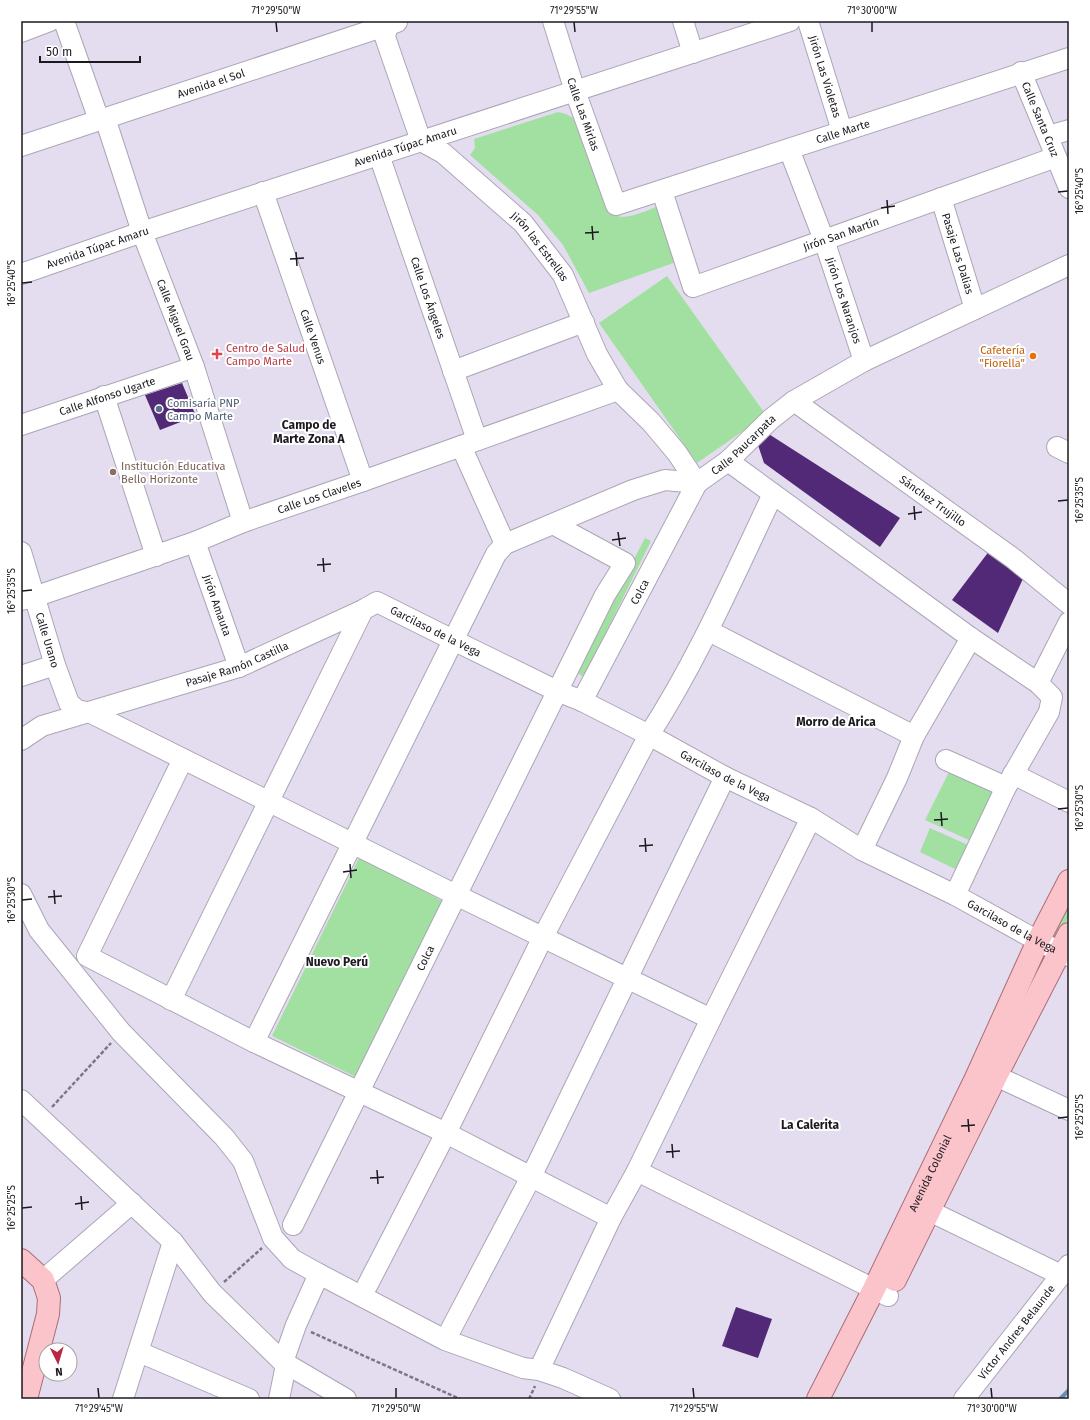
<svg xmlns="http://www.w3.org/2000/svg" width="1090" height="1420" viewBox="0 0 1090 1420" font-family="'Fira Sans',sans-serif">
  <rect width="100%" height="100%" fill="#e4ddef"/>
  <path fill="#a1e0a0" d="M558 112 566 114 573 118 608 208C610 211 612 214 615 215 625 221 648 210 659 206L679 261 589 293 563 245 538 215 470 155 475 148 474 139Z
    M667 276 766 415 697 463 599 323Z
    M645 538 651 541 584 677 575 672Z
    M955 760 1000 779 971 841 925 820Z
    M930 828 968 845 955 869 920 852Z
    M360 856 442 901 358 1078 272 1036Z
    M1069 906V916L1056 941 1052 939Z"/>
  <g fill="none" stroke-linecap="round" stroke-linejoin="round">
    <path stroke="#678eb9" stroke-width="4" d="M1060 1399 1069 1390"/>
  </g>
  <path fill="#512976" d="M182 383 196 416 160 430 145 395Z
    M764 431 900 518 880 547 764 463 758 445Z
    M993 546 1027 570 998 633 952 600Z
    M736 1307 772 1319 758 1358 722 1346Z"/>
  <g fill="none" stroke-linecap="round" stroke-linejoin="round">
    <g stroke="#aca5b6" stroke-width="22">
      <g id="minor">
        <path d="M64 21 99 120"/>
        <path id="s1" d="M386 21 388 25 385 37 421 141 443 153 523 223 563 275 597 354 618 390 651 422 677 453 697 483 582 701"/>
        <path id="s2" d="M553 21 575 91 616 205 1069 58"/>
        <path d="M683 21 693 53"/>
        <path id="s3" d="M808 21 842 131"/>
        <path d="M21 32 50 21"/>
        <path id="s4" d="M1021 72 1069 188"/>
        <path id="s5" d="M105 118 142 232 194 367 243 522"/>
        <path d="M1048 136 1069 130"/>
        <path id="s6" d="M21 146 397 22"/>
        <path id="s7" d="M789 149 824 240 864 361"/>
        <path id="s8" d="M379 155 477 440"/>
        <path id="s9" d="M662 191 693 287 1056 157"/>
        <path id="s10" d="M263 192 363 481"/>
        <path id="s11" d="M941 198 975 309"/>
        <path id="s12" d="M21 274 142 232 790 21"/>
        <path d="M453 371 584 322"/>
        <path d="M104 396 156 556"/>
        <path id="s13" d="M794 401 1014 559 1069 604"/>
        <path id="s14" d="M21 425 194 367"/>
        <path d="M461 446 505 544"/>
        <path d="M1057 447 1069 453"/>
        <path d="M728 461 971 638 1038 683 1052 697 1049 712 1006 787 955 895"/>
        <path id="s15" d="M195 542 239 667"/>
        <path id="s16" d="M21 552 55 665 69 703 77 710 91 713 456 895 711 1019"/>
        <path id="s17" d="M21 600 34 597 195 542 243 522 363 481 618 390"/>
        <path d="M709 631 914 736"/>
        <path d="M21 676 55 665"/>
        <path d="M1038 683 1069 622"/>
        <path id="s18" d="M21 740 42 726 239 667 363 610 377 602 453 640 557 691 582 701 649 735 725 777 811 818 862 850 955 895 1038 941 1069 956"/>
        <path d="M183 759 87 956 254 1042 446 1133 611 1218"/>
        <path d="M946 760 1006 787"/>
        <path d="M1013 774 1069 802"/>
        <path d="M862 850 897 778 914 736 971 638"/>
        <path d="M21 894 39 930 121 1032 224 1137 243 1161 273 1238 292 1259 319 1274 445 1340 523 1368 539 1370 563 1378 610 1399"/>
        <path d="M171 1000 363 610"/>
        <path id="s19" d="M254 1042 496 554 505 544 633 490 665 480 697 483 728 461 771 419 794 401 864 361 1069 265"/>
        <path d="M981 1078 996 1076 1069 1110"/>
        <path d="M21 1100 173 1242 212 1293 283 1362 346 1399"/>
        <path d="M637 1171 888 1296"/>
        <path d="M915 1204 1061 1275"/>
        <path id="s20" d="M293 1225 605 595 625 563 553 524"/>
        <path d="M43 1280 132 1203"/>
        <path d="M367 1286 446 1133 543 937 649 735C698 659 734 576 773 494"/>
        <path d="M450 1331 531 1177 725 777"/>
        <path d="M139 1352 249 1399"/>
        <path d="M283 1362 296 1325 319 1274"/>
        <path d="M539 1370 611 1218 637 1171 711 1019 811 818"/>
        <path d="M123 1399 173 1242"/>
        <path d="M279 1399 286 1365"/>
        <path id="s21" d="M964 1399 1069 1265"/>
      </g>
    </g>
    <g stroke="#ab6d77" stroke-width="24">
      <g id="major">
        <path d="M21 1260 43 1280 49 1298 48 1314 26 1399"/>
        <path d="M895 1280 996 1076 1069 934"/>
        <path id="s22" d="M818 1399 874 1289 976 1078 1038 941 1069 881"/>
      </g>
    </g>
    <path stroke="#7c7783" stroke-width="2.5" stroke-dasharray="4 2" stroke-linecap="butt" d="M52 1107 111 1043
      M224 1282 262 1248
      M311 1332 460 1399
      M529 1399 535 1386"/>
    <use href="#minor" stroke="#fff" stroke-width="20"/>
    <use href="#major" stroke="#fbc3ca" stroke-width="22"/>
  </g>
  <path fill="none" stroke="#1b181f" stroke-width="1.5" d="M276 22 277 32M574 22 575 32M872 22V32M1058 192 1068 191M887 200 888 214M881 208 895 206M592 226 593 240M585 233 599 232M296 252 297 266M290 259 304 258M22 283 32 282M1058 501 1068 500M914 506 915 520M908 514 922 512M618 532 620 546M612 540 626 538M323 558 324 572M317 565 331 564M22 591 32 590M1058 809 1068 808M941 812 942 826M934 820 948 819M645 838 646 852M639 846 653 845M350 864 351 878M343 872 357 870M54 890 55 904M48 897 62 896M22 900 32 899M1058 1118 1068 1117M968 1119 969 1132M961 1126 975 1125M672 1144 673 1158M666 1152 680 1151M377 1170 378 1184M370 1178 384 1177M81 1196 82 1210M75 1204 89 1202M22 1208 32 1207M98 1388 99 1398M396 1388V1398M693 1388 694 1398M991 1388 992 1398"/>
  <path fill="#e0444e" stroke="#fff" stroke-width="1.5" d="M215 348h4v4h4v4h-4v4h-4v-4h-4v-4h4z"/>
  <circle fill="#e8710a" stroke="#fff" stroke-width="1.5" cx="1033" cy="356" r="4"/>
  <circle fill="#5c6f8a" stroke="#fff" stroke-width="1.5" cx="159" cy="409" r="4"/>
  <circle fill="#8d6e63" stroke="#fff" stroke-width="1.5" cx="113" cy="472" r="4"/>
  <g text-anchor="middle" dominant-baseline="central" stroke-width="4" stroke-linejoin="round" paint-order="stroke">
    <g font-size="11" fill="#1b181f" stroke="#fff">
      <text stroke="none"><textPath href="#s3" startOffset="58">Jirón Las Violetas</textPath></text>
      <text stroke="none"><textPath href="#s6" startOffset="200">Avenida el Sol</textPath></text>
      <text stroke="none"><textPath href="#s2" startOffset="98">Calle Las Mirlas</textPath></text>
      <text stroke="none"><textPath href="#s4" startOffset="51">Calle Santa Cruz</textPath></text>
      <text stroke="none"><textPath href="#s2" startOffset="433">Calle Marte</textPath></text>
      <text stroke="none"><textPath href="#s12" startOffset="405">Avenida Túpac Amaru</textPath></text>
      <text stroke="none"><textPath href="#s9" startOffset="258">Jirón San Martín</textPath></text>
      <text stroke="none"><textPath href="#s12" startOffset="81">Avenida Túpac Amaru</textPath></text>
      <text stroke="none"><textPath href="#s1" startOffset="287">Jirón las Estrellas</textPath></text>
      <text stroke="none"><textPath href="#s11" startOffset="58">Pasaje Las Dalias</textPath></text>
      <text stroke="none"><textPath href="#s8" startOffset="151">Calle Los Ángeles</textPath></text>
      <text stroke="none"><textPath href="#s7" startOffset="161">Jirón Los Naranjos</textPath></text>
      <text stroke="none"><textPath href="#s5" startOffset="214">Calle Miguel Grau</textPath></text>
      <text stroke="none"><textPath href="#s10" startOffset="153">Calle Venus</textPath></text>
      <text stroke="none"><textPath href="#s14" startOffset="91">Calle Alfonso Ugarte</textPath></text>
      <text stroke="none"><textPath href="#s19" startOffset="823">Calle Paucarpata</textPath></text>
      <text stroke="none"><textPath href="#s17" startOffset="316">Calle Los Claveles</textPath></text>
      <text stroke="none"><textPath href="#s13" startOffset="171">Sánchez Trujillo</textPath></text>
      <text transform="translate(640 592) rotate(-62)">Colca</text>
      <text stroke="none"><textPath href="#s15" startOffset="67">Jirón Amauta</textPath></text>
      <text stroke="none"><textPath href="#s18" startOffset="449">Garcilaso de la Vega</textPath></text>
      <text stroke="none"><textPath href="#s16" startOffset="92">Calle Urano</textPath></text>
      <text stroke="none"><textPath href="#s18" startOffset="230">Pasaje Ramón Castilla</textPath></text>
      <text stroke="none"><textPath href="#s18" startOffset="773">Garcilaso de la Vega</textPath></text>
      <text stroke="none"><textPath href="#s18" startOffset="1097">Garcilaso de la Vega</textPath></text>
      <text stroke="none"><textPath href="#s20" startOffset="298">Colca</textPath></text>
      <text stroke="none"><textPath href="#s22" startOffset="252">Avenida Colonial</textPath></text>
      <text stroke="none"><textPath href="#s21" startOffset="85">Víctor Andres Belaunde</textPath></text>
    </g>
    <g font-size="11" fill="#be3a42" stroke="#fff" text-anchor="start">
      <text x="226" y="348">Centro de Salud<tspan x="226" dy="13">Campo Marte</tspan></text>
    </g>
    <g font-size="11" fill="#c56008" stroke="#fff" text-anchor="end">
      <text x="1025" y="350">Cafetería<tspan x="1025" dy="13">"Fiorella"</tspan></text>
    </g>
    <g font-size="11" fill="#4e5e75" stroke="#fff" text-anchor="start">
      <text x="167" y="403">Comisaría PNP<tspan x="167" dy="13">Campo Marte</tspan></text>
    </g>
    <g font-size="11" fill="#785e54" stroke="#fff" text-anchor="start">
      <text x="121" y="466">Institución Educativa<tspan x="121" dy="13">Bello Horizonte</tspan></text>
    </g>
    <g font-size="12" font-weight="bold" fill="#1b181f" stroke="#fff">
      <text x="309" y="425">Campo de<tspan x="309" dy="14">Marte Zona A</tspan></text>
      <text x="836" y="722">Morro de Arica</text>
      <text x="337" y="962">Nuevo Perú</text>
      <text x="810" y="1125">La Calerita</text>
    </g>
  </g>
  <rect width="1090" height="1420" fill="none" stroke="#ffffff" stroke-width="44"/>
  <g transform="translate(58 1362) rotate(175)"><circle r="19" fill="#ffffff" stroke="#a4a3a5"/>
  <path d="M0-3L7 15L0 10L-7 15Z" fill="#b92740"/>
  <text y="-6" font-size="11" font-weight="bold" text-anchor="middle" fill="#1b181f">N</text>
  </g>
  <path d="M40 56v6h100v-6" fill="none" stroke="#1b181f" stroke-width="2"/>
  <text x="46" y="56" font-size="12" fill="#1b181f" stroke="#ffffff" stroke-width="3" paint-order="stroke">50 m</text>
  <rect x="22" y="22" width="1046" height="1376" fill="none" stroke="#1b181f" stroke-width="1.5"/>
  <g font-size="10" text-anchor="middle" fill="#1b181f">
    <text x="276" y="14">71°29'50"W</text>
    <text x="574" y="14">71°29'55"W</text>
    <text x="872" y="14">71°30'00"W</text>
    <text transform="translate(1079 191) rotate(-90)" y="4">16°25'40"S</text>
    <text transform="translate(11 283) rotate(-90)" y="4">16°25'40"S</text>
    <text transform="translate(1079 500) rotate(-90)" y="4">16°25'35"S</text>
    <text transform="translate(11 591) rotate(-90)" y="4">16°25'35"S</text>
    <text transform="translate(1079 808) rotate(-90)" y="4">16°25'30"S</text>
    <text transform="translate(11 900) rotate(-90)" y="4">16°25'30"S</text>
    <text transform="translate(1079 1117) rotate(-90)" y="4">16°25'25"S</text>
    <text transform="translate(11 1208) rotate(-90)" y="4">16°25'25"S</text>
    <text x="99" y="1412">71°29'45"W</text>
    <text x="396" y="1412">71°29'50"W</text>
    <text x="694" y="1412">71°29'55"W</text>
    <text x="992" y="1412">71°30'00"W</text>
  </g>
</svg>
